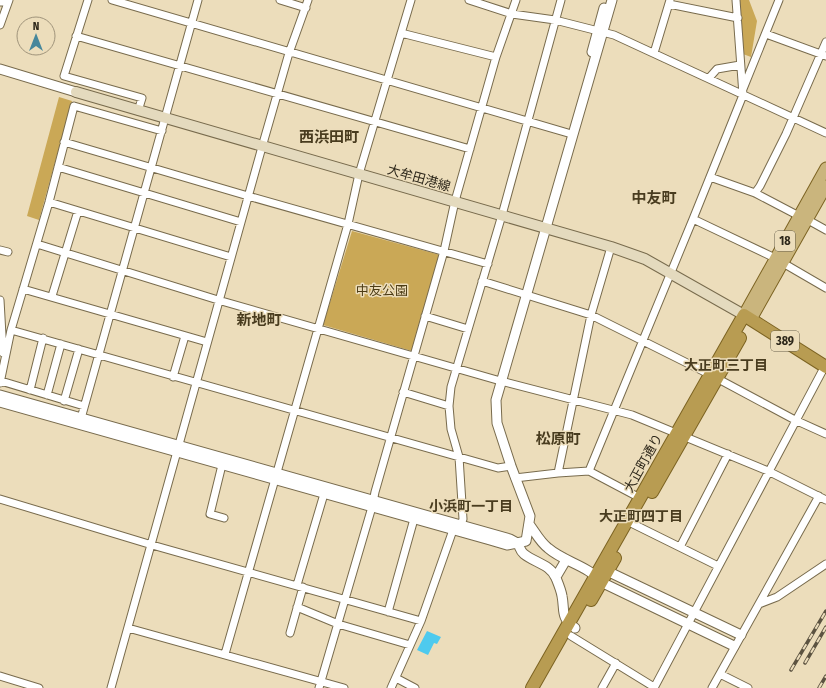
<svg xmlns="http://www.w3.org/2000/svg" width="826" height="688" viewBox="0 0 826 688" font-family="'Fira Sans Condensed','Noto Sans JP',sans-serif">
  <rect width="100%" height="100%" fill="#ecddbb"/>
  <path fill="#caa856" d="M737 0H749L757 21 751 57 743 54Z
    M59 97 72 101 39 220 27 216Z
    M352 231 440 255 412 351 323 325Z"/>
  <path fill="#4ecaee" d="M427 631 441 637 437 644 434 643 428 655 417 650Z"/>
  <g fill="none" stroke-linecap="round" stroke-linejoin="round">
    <g stroke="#786b4d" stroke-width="9">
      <path id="minor" d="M88 0 64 76 142 98 138 111
        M112 0 568 133
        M280 0 306 8
        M469 0 512 14 555 20 614 35 826 133
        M0 2 8 1
        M669 4 738 18
        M0 25 9 0
        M401 33 496 57
        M766 34 826 56
        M76 36 470 149
        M654 53 670 0
        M709 78 717 69 740 65
        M743 89 779 0
        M64 142 248 196 488 264
        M58 167 241 222
        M710 177 755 193 799 216
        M755 193 760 186 786 134 826 42
        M49 202 231 257
        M693 219 775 258
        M808 220 826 230
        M37 244 218 300 497 380 632 415 768 471 826 500
        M0 250 8 252
        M783 263 826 288
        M482 281 591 315 709 374 795 420 826 434
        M23 289 207 342
        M52 296 78 211
        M0 300 3 353
        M425 316 468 329
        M11 330 498 468 511 466
        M173 377 185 336
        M1 381 84 406
        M0 383 11 330 49 202 74 106 162 131
        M30 390 43 338
        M403 392 449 406
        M47 395 61 344
        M64 401 79 349
        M80 422 198 0
        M222 465 210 514 224 518
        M589 471 693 219 743 95 736 0
        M558 473 591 315 611 247
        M515 478 558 473 589 471 640 498
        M0 499 152 545 421 621
        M627 521 718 566
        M680 547 728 454
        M297 585 324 494
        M759 604 777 597 826 564
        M297 607 338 624 410 645
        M388 612 414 519
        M128 628 344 688
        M290 633 303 587
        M571 636 654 687
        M225 654 348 224 359 174 411 0
        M720 674 748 688
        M0 676 39 688
        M396 678 415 688
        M111 688 262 147 289 53 308 0
        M319 688 372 507 375 492 444 251 455 201 496 57 516 0
        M391 688 421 621 453 530 461 525 463 519 459 457 451 429 449 406 451 387 502 215 561 0
        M602 688 616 663
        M654 688 826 364
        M712 688 819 496"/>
    </g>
    <g stroke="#786b4d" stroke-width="11">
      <path id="tertiary" d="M592 52 604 8
        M0 69 76 92
        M0 395 510 539C523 545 517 548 524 554 535 563 550 564 556 578 558 583 561 590 562 596 565 611 560 617 575 628
        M0 402 490 540 507 545 526 541 530 516 511 466 497 423 496 400 612 0
        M529 524C535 532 540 542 548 548 564 562 589 566 601 582L734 646
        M603 573 607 571 741 635
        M556 577 566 560"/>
    </g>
    <g stroke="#786b4d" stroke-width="12">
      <path id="secondary" d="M76 92 611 247 645 259 744 315"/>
    </g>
    <g stroke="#7c6322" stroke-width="13">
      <path id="primary" d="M744 315 826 168
        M751 319 826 186"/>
    </g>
    <g stroke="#7c6322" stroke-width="14">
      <path id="trunk" d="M652 492 740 338
        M591 600 615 558
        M532 688 744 315 826 367"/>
    </g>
    <use href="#minor" stroke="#fff" stroke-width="7"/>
    <use href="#tertiary" stroke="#fff" stroke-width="9"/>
    <use href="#secondary" stroke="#e4dabe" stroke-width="10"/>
    <use href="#primary" stroke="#cab57d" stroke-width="11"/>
    <use href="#trunk" stroke="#b89c52" stroke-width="12"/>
    <g stroke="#5c5341" stroke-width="3.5">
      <path id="rail" d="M805 663 826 627
        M791 670 826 611
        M819 688 826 676"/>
    </g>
    <use href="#rail" stroke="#ecddbb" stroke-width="2" stroke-dasharray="6" stroke-linecap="butt"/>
  </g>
  <g text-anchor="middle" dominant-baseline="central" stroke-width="3" stroke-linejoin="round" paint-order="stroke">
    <g fill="#ecddbb" stroke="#665e4a" stroke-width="1">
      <rect x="775" y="231" width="20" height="20" rx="3"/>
      <rect x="771" y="331" width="28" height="20" rx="3"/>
    </g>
    <g font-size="12" font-weight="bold" fill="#2d271a">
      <text x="785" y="241">18</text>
      <text x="785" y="341">389</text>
    </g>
    <g font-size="13" fill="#2d271a" stroke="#ecddbb">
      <text transform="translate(419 178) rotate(16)">大牟田港線</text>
      <text transform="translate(643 463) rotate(-61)">大正町通り</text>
    </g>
    <g font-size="13" fill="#4c3c15" stroke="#ecddbb">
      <text x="382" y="290">中友公園</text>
    </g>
    <g font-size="14" font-weight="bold" fill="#493c1f" stroke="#ecddbb">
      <text x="726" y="365">大正町三丁目</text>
      <text x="471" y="506">小浜町一丁目</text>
      <text x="641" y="516">大正町四丁目</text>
    </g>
    <g font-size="15" font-weight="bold" fill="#493c1f" stroke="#ecddbb">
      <text x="329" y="137">西浜田町</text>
      <text x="654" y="198">中友町</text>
      <text x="259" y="320">新地町</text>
      <text x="558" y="439">松原町</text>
    </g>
  </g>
  <g transform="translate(36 36)"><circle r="19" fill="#ecddbb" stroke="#a0947b"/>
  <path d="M0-3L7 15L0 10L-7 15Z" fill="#47879b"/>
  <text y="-6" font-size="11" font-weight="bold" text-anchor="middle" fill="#2d271a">N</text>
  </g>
</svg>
